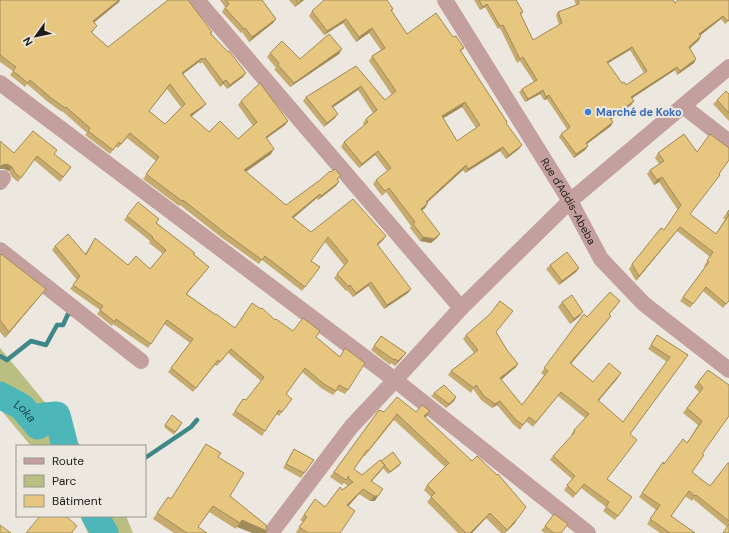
<svg xmlns="http://www.w3.org/2000/svg" width="729" height="533" viewBox="0 0 729 533" font-family="'DM Sans',sans-serif">
  <rect width="100%" height="100%" fill="#ece8df"/>
  <path fill="#b9be82" d="M0 348 81 446H31L0 409Z
    M80 516H126L133 533H88Z"/>
  <g fill="none" stroke-linecap="round" stroke-linejoin="round">
    <path stroke="#3e8889" stroke-width="4.5" d="M0 356 7 360 31 341 46 345 57 325H63L68 314H72
      M145 458 191 427 197 420"/>
    <g stroke="#4cb6b9" stroke-width="27">
      <path id="s1" d="M0 395 22 407 38 426 43 416 57 415 65 446"/>
      <path d="M95 516 105 533"/>
    </g>
    <g stroke="#c39f9d" stroke-width="16">
      <path d="M197 0 461 308"/>
      <path id="s2" d="M445 0 570 201 601 259 644 304 729 370"/>
      <path d="M0 83 395 380 588 533"/>
      <path d="M683 106 729 142"/>
      <path d="M0 182 3 178"/>
      <path d="M0 250 141 361"/>
      <path d="M271 533 351 427 395 380 461 308 570 201 729 67"/>
    </g>
  </g>
  <path fill="#c7ab6e" fill-rule="evenodd" d="M0 0 119 2 94 22V30L92 33 108 47 212 32 211 33 243 77 227 89 223 84 220 87 202 62 200 64 199 62 183 74 206 104 202 108 191 116 209 132 238 139 253 126 238 105 241 101 288 121 285 125 267 138 271 154 246 172 286 205 338 180 336 186 318 200 317 198 294 218 311 232 386 236 383 240 377 245 408 293 384 309 368 286 353 297 347 290 346 291 334 278 344 265 325 242 311 261 320 267 302 291 262 260 259 264 222 238 180 205 179 206 143 179 156 161 127 138 118 148 116 146 110 154 85 135 87 133 62 111V112L48 102 27 84 25 87 10 75 13 71 0 62ZM167 89 181 107 165 124 149 111Z
    M220 0H262L276 19 273 23 249 42 242 32 241 33 222 12 225 7Z
    M289 0H304L295 7Z
    M474 0H516L523 12 521 15 533 40 559 25 556 15 558 12 576 5 574 0H673L675 3 729 0V21L725 24 721 19 700 35 699 40 690 48 694 63 677 75 675 70 632 98 634 101 631 105 611 119V126L586 144 585 150 574 158 559 137 561 134 567 129 547 99 544 100 540 94 525 102 519 92 522 89 534 82 520 61 517 63 500 28 498 29 485 7 480 10ZM630 50 644 73 626 85 622 83 608 63Z
    M393 9 392 11 407 34 453 37 464 48 461 51 507 122 506 124 519 149 506 159 500 151 465 173 463 170 427 203H428L425 208 422 210 437 238 431 243 420 241 410 228 411 226 386 192 382 196 373 184 376 180 387 171 375 155 359 168 341 147 344 142 364 125 363 123 366 119 373 113 358 90 333 107 335 118 324 127 303 101 306 97 356 66 385 100 392 95 369 61 372 56 381 50 369 33 356 42 343 23 324 35 309 16 312 11ZM462 107 476 128 457 141 443 118Z
    M270 53 300 59 339 54 290 87 274 69 276 68 267 57Z
    M729 94V121L713 104 717 100Z
    M684 134 690 214 716 234 725 219 723 218 729 210V301L723 308 703 291 690 308 680 301 705 267 704 266 710 257 677 231 636 281 629 269 632 264 664 230 678 210 659 182 654 185 647 174 650 170 659 164 655 158 658 153Z
    M14 153 54 154 71 167 60 182 34 160 18 182 12 177 9 171 4 169Z
    M127 216 157 223 209 267 187 294 216 315 235 328 275 320 293 331 316 337 340 357 345 348 348 390 345 394 337 390 333 395 321 388 302 372 286 394 289 403 279 416 276 414 262 436 232 415 243 399 246 400 261 381 228 353 217 366 215 365 193 392 168 372 190 343 164 324 148 348 113 324 112 326 97 314 100 310 70 289 77 280 52 250 55 246 85 254 95 238 128 265 150 269 163 254 149 243 150 241 124 220Z
    M0 255 46 289 41 295 5 338 0 332Z
    M550 265 579 268 576 272 559 285 546 269Z
    M562 302 580 316 570 324 558 307Z
    M617 306 609 314 608 320 571 364 593 382 621 373 598 401 623 422 667 362 648 349 657 335 688 355 630 434 607 479 632 497 615 520 603 511 606 507 581 488 573 498 564 490 572 479 550 460 553 456 572 436 571 435 574 430 585 418 558 396 533 427 526 421 520 430 513 424 497 405 492 408 481 400 473 389 471 393 448 375 451 371 474 353 463 339 466 335 497 333 507 350 518 364 515 368 501 380 522 405 544 375 541 373 584 314 587 317Z
    M381 336 406 353 395 366 391 363 390 365 371 350Z
    M708 370 702 454 692 472 710 486 729 463V533L727 527 693 499 692 501 685 496 671 516 695 533H660L647 524 656 510 639 497 663 462 664 464 687 443 698 425 683 413 699 392 694 387Z
    M434 393 456 397 454 401 446 408 431 396Z
    M379 410 384 412H416L426 417H425L515 523 505 533H501L486 518 472 533H458L427 502 431 497 424 490 427 485 445 467 394 420 365 456H364L354 469 362 475 381 461 400 465 388 474 383 468 372 481 375 501H370L359 494 348 506 340 533H297L296 532 303 522 300 520 315 499 325 507 342 490 348 486 344 483 346 481 342 485 330 477Z
    M172 415 182 423 174 435 164 427Z
    M294 449 314 460 301 478 283 468 291 454Z
    M218 457 230 496 266 525 237 527 236 529 209 512 198 527 207 533H174L153 519 168 497 170 499Z
    M554 514 561 533H545L541 531Z"/>
  <path fill="#a28b5a" d="M119 0H120L119 2 90 26 93 21Z
    M302 0H304L295 7 298 3Z
    M487 4 485 7 480 10 483 7Z
    M723 16 721 19 697 38 699 34Z
    M276 19 273 23 249 42 252 37Z
    M346 19 343 23 324 35 327 31Z
    M372 28 369 33 356 42 359 37Z
    M701 36 699 40 687 51 689 47Z
    M632 47 630 50 605 65 607 62Z
    M342 49 339 54 290 87 294 83Z
    M202 58 199 62 179 77 182 73Z
    M696 59 694 63 677 75 680 71Z
    M677 67 675 70 628 101 631 97Z
    M246 73 243 77 227 89 230 85Z
    M226 80 223 84 220 87 223 82Z
    M361 86 358 90 329 110 332 106Z
    M543 90 540 94 525 102 528 99Z
    M549 95 547 99 544 100 546 97Z
    M634 101 631 105 608 122 610 118Z
    M465 102 462 107 439 121 442 116Z
    M206 104 202 108 187 120 190 115Z
    M338 114 335 118 324 127 327 123Z
    M288 121 285 125 263 141 266 137Z
    M613 122 611 126 583 147 586 143Z
    M522 145 519 149 506 159 509 155Z
    M588 146 585 150 574 158 576 154Z
    M503 147 500 151 465 173 468 169Z
    M274 149 271 154 241 175 244 170Z
    M378 151 375 155 359 168 362 164Z
    M7 164 12 167 9 171 4 169H0V167L2 165Z
    M466 165 463 170 423 206 426 202Z
    M662 177 659 182 654 185 657 180Z
    M339 182 336 186 318 200 321 196Z
    M320 194 317 198 289 221 292 217Z
    M428 203 425 208 418 213 421 209Z
    M680 227 677 231 636 281 639 276Z
    M440 234 437 238 431 243 420 241 423 237Z
    M386 236 383 240 374 249 377 244Z
    M579 268 576 272 559 285 562 281Z
    M371 282 368 286 353 297 356 293Z
    M46 289 41 295 5 338 9 332Z
    M411 289 408 293 384 309 387 305Z
    M583 312 580 316 570 324 574 319Z
    M611 316 608 320 567 368 570 363Z
    M406 353 403 357 395 366 398 361Z
    M518 364 515 368 497 383 500 378Z
    M621 373 618 378 595 405 598 400Z
    M456 397 454 401 446 408 449 404Z
    M500 401 497 405 492 408 495 404Z
    M430 411 426 417 420 421 424 416Z
    M401 463 400 465 388 474 390 472Z
    M385 465 381 471 367 486 371 481Z
    M363 489 359 494 344 511 347 505Z
    M374 496H378L375 501H370Z
    M490 513 486 518 472 533H470Z
    M518 518 515 523 505 533 507 530Z
    M242 520 267 531 266 533H252L237 527Z"/>
  <path fill="#e7c780" stroke="#a28b5a" fill-rule="evenodd" d="M0 0H119L93 21 97 26 91 32 108 47 168 0H188L212 32 210 33 228 52 229 51 246 73 230 85 226 80 223 82 205 58 203 60 202 58 182 73 206 104 190 115 209 132 220 121 238 139 257 122 241 101 260 83 288 121 266 137 274 149 244 170 286 205 320 180 330 171 331 172 335 169 341 176 337 179 339 182 321 196 320 194 292 217 311 232 353 199 386 236 377 244 411 289 387 305 371 282 356 293 350 285 349 287 337 274 348 261 328 237 311 261 320 267 305 287 265 256 262 260 225 233 183 200 182 201 146 174 159 157 130 133 121 144 119 142 113 150 88 131 90 128 66 107 65 108 51 98 30 80 28 83 13 71 16 67 0 55ZM170 84 185 104 165 124 149 111Z
    M226 0H262L276 19 252 37 245 28 244 29 225 8 229 4Z
    M296 0H302L298 3Z
    M324 0H387L393 9 391 10 407 34 436 13 453 37 456 36 464 48 460 50 507 122 506 123 522 145 509 155 503 147 468 169 466 165 426 202 428 203 421 209 440 234 434 239 423 237 413 224 415 222 389 188 385 191 376 180 391 168 378 151 362 164 344 142 368 122 366 119 377 110 361 86 332 106 338 114 327 123 306 97 356 66 385 100 396 91 372 56 385 48 372 28 359 37 346 19 327 31 312 11ZM465 102 480 125 457 141 442 116Z
    M479 0H516L523 12 520 13 533 40 562 23 558 12 579 4 578 0H673L675 3 678 0H729V20L728 21 723 16 699 34 701 36 689 47 696 59 680 71 677 67 631 97 634 101 610 118 613 122 586 143 588 146 576 154 561 134 570 127 549 95 546 97 543 90 528 99 522 89 537 80 523 57 520 59 503 25 500 26 487 4 483 7ZM632 47 647 71 626 85 624 82 622 83 607 62Z
    M329 34 342 49 294 83 278 65 279 63 270 53 282 41 300 59Z
    M726 91 729 94V113L717 100Z
    M33 131 57 150 54 154 71 167 63 177 37 156 21 178 15 173 12 167 7 164 2 165 0 167V141L14 153Z
    M684 134 697 152 710 134 729 148V160L719 174 720 175 690 214 716 234 729 215 727 213 729 210V301L726 304 706 287 693 304 683 297 709 262 707 261 713 252 680 227 639 276 632 264 661 228 664 230 681 205 662 177 657 180 650 170 664 161 658 153Z
    M138 202 159 219 156 223 195 253 193 254 209 267 186 294 216 315V314L235 328 252 303 261 309 262 308 275 320 276 319 293 331 303 318 320 331 316 337 340 357 345 348 365 363 348 390 339 385 336 391 324 384 305 368 286 394 292 399 282 412 279 410 265 431 235 411 243 399 246 400 264 377 231 349 220 362 218 360 196 388 171 368 193 339 167 320 151 344 116 319 115 322 100 310 103 306 73 285 80 276 55 246 68 234 86 255 95 238 128 265 136 256 150 269 166 250 152 238 153 237 127 216Z
    M567 252 579 268 562 281 550 265Z
    M1 254 46 289 9 332 0 320V255Z
    M610 292 620 301 609 314 611 316 570 363 593 382 609 363 621 373 598 400 623 422 670 357 651 345 657 335 688 355 630 434 637 440 607 479 632 497 618 516 606 507 609 502 584 484 576 494 567 485 575 476 553 456 575 432 574 430 589 414 561 392 536 422 529 417 523 425 516 420 500 401 495 404 484 396 476 385 474 388 451 371 478 350 466 335 490 314 500 301 513 311 496 332 507 350 518 364 500 378 522 405 548 371 544 368 584 314 587 317Z
    M572 295 583 312 574 319 562 302Z
    M381 336 406 353 398 361 395 359 394 360 374 346Z
    M708 370 729 385V416L702 454 704 455 692 472 710 486 728 463H729V521L696 495 695 496 689 491 671 516 695 533H670L650 519 660 505 642 493 663 462 664 464 683 439 687 443 702 421 687 408 703 388 698 382Z
    M444 385 456 397 449 404 434 393Z
    M397 397 416 412 422 405 430 411 424 416 472 461 477 456 497 475 498 474 526 507 518 518 507 530 490 513 470 533H466L431 497 435 493 427 485 449 463 397 414 368 451 367 450 354 469 362 475 380 460 385 465 371 481 383 489 378 496H374L363 489 347 505 355 511 340 533H308L299 527 307 517 304 515 315 499 325 507 340 487 342 490 353 482 348 478 349 476 346 480 334 472 379 410 384 412Z
    M172 415 182 423 175 432 165 425Z
    M206 444 221 453 218 457 244 473 230 496 266 525 267 531 242 520 240 523 213 506 198 527 207 533H187L157 513 168 497 171 499Z
    M294 449 314 460 304 473 286 464Z
    M393 452 401 463 390 472 381 461Z
    M554 514 568 524 561 533H554L545 526Z
    M40 516H66L77 526 72 532V533H26Z
    M729 524V533H723Z
    M0 525 11 533H0Z"/>
  <circle fill="#3f7fe0" stroke="#ece8df" stroke-width="1.5" cx="588" cy="112" r="4"/>
  <g text-anchor="middle" dominant-baseline="central" stroke-width="4" stroke-linejoin="round" paint-order="stroke">
    <g font-size="11" font-weight="bold" fill="#366cbe" stroke="#ece8df" text-anchor="start">
      <text x="596" y="112">Marché de Koko</text>
    </g>
    <g font-size="11" fill="#1e1c19" stroke="#ece8df">
      <text stroke="none"><textPath href="#s2" startOffset="236">Rue d'Addis-Abeba</textPath></text>
    </g>
    <g font-size="12" font-style="italic" fill="#184849" stroke="#ece8df">
      <text stroke="none"><textPath href="#s1" startOffset="30">Loka</textPath></text>
    </g>
  </g>
  <rect x="16" y="445" width="130" height="72" fill="#ece8df" stroke="#9a9690"/>
  <rect x="24" y="458" width="20" height="6" fill="#c39f9d" stroke="#9a9690"/>
  <text x="52" y="465" font-size="12" fill="#1e1c19">Route</text>
  <rect x="24" y="475" width="20" height="12" fill="#b9be82" stroke="#9a9690"/>
  <text x="52" y="485" font-size="12" fill="#1e1c19">Parc</text>
  <rect x="24" y="495" width="20" height="12" fill="#e7c780" stroke="#9a9690"/>
  <text x="52" y="505" font-size="12" fill="#1e1c19">Bâtiment</text>
  <g transform="translate(36 36) rotate(237)" stroke="#ece8df" stroke-width="3" paint-order="stroke">
  <path d="M0-3L7 15L0 10L-7 15Z" fill="#1e1c19"/>
  <text y="-6" font-size="11" font-weight="bold" text-anchor="middle" fill="#1e1c19">N</text>
  </g>
</svg>
